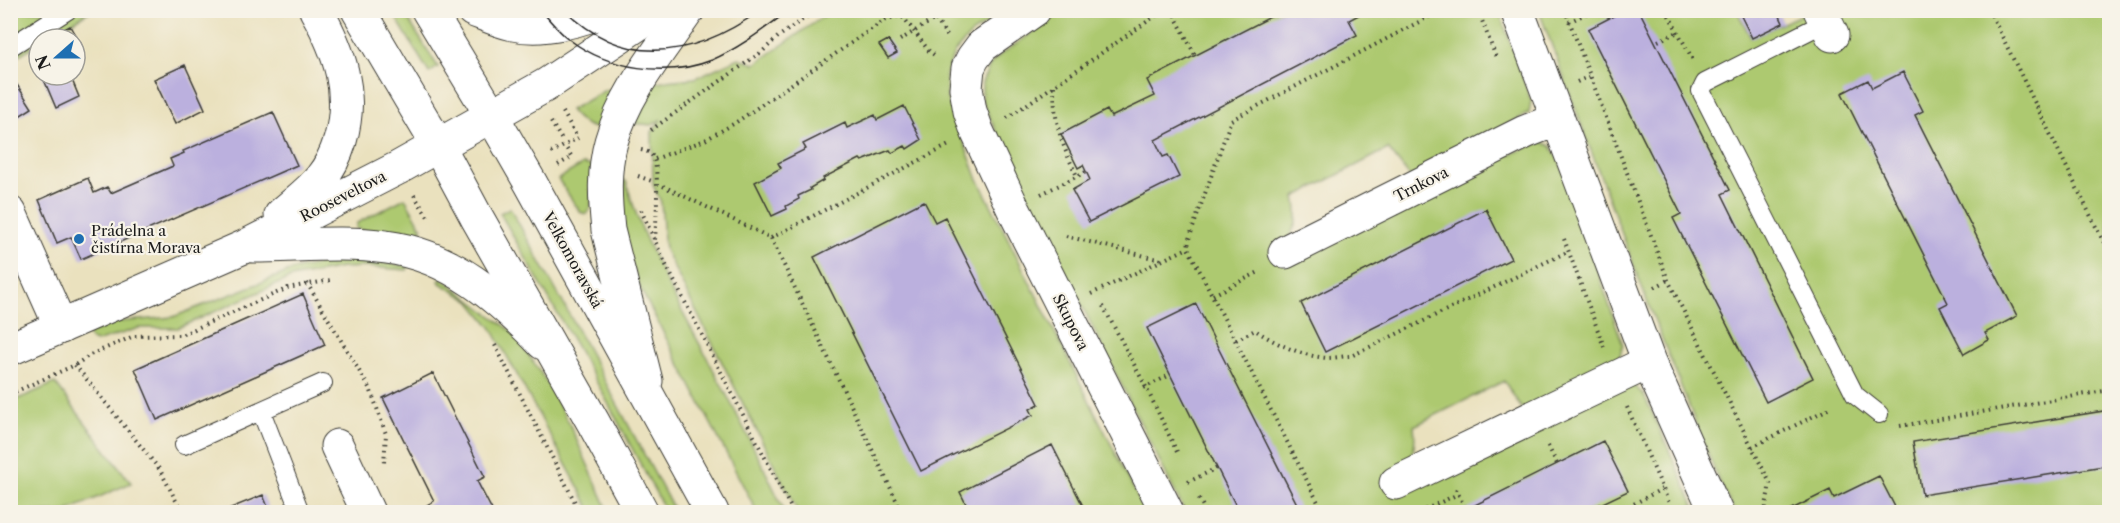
<svg xmlns="http://www.w3.org/2000/svg" width="2120" height="523" viewBox="0 0 2120 523" font-family="'Libre Caslon Text',serif">
  <rect width="100%" height="100%" fill="#f7f3e8"/>
  <filter id="ink" filterUnits="userSpaceOnUse"><feTurbulence type="fractalNoise" baseFrequency=".0167" numOctaves="2"/><feDisplacementMap in="SourceGraphic" scale="12" xChannelSelector="R" yChannelSelector="G"/><feConvolveMatrix kernelMatrix="1 2 1 2 8 2 1 2 1" color-interpolation-filters="sRGB"/></filter>
  <filter id="wash" filterUnits="userSpaceOnUse"><feTurbulence type="fractalNoise" baseFrequency=".008" numOctaves="4" result="noise"/><feDisplacementMap in="SourceGraphic" scale="24" xChannelSelector="R" yChannelSelector="G"/><feGaussianBlur stdDeviation="1.35" result="paint"/><feColorMatrix in="noise" values="0 0 0 0 0 0 0 0 0 0 0 0 0 0 0 0 0 1.4 0 .05"/><feComposite in="paint" operator="in"/></filter>
  <g filter="url(#wash)">
    <rect width="100%" height="100%" fill="#eae1be"/>
    <path fill="#adc970" stroke="#647246" stroke-width="1.5" d="M11 11H90L46 39H39V43L11 60Z
      M392 11H403L438 67 429 73Z
      M831 11H1006L971 34 954 53 946 75 947 98 977 177 1145 512H798L665 250 661 202 653 185 652 132 661 119 652 125 632 123 655 82 695 78 739 58 755 64Z
      M1064 11H1499L1531 101 1529 113 1411 178 1388 149 1295 197C1299 216 1298 223 1288 239L1542 142 1551 146 1562 167 1623 345 1618 362 1524 412 1504 381 1414 426C1416 445 1415 451 1404 467L1632 384 1644 395 1697 512H1185L1025 192 982 101V82L990 65 1000 55Z
      M1539 11H1737L1751 38 1809 11H2109V512H1735L1718 479 1647 301Z
      M607 89 611 91 612 97 600 129C586 127 579 121 570 110Z
      M583 164 592 166 591 207 586 214 580 212 558 179Z
      M619 180 626 181C642 243 675 298 705 354 733 406 760 459 785 512H757L640 288 626 248Z
      M405 198 422 228 418 240 361 230 356 228 357 223Z
      M510 208 562 301 675 512H666L601 390 500 213Z
      M345 259 409 266 407 270 366 267 342 268 291 278 178 328H139L96 342 91 340 88 334 116 322 173 317 293 270Z
      M442 278 514 333 544 378 569 423 609 512H592L491 327 470 301 440 283 439 280Z
      M55 383 131 483 65 512H11V402Z"/>
    <g id="blocks">
      <path fill="#bbb0de" d="M1284 10H1368L1349 20 1357 35 1155 140 1163 157 1168 155 1179 177 1089 222 1072 190 1090 180 1083 165 1078 168 1061 134 1107 110 1111 117 1155 96 1147 80Z
        M1625 10H1639L1730 190 1722 194 1813 378 1766 402 1673 218 1681 214 1588 29Z
        M1738 10H1777L1783 23 1752 38Z
        M70 26 83 50 75 54V39H46Z
        M888 40 897 53 888 58 879 45Z
        M185 65 205 109 175 124 154 79Z
        M1903 72 1923 111 1915 115 2017 316 1985 333 1989 340 1964 354 1940 307 1948 303 1842 93 1868 80 1872 88Z
        M10 74 32 108 10 122Z
        M42 75H70L79 97 56 108Z
        M904 106 921 140 907 149 905 146 892 153 890 150 862 161 860 159 823 178 824 180 810 188 811 190 798 196 799 199 786 206 787 209 772 216 755 182 781 168 778 163 806 149 803 144 845 123 847 128 875 115 877 120Z
        M273 112 297 165 81 259 71 237 57 243 39 200 88 178 94 193 107 187 111 193 173 166 170 159 184 153 183 151Z
        M924 201 935 222 945 217 1039 404 1030 409 1033 415 921 471 814 257Z
        M1486 209 1511 259 1325 352 1301 303Z
        M303 294 325 345 157 420 135 369Z
        M1196 304 1301 512H1239L1147 328Z
        M433 373 485 477 477 481 493 512H430L427 505 434 501 383 398Z
        M2110 410V465L1922 495 1913 442Z
        M1603 441 1628 491 1584 512H1461Z
        M1052 445 1086 512H970L960 492Z
        M1879 476 1896 509 1889 512H1786L1830 490 1834 498Z
        M263 495 270 512H221Z"/>
    </g>
  </g>
  <g filter="url(#ink)">
    <use href="#blocks" fill-opacity="0" stroke="#3b3a34" stroke-width="1.5"/>
    <g fill="none" stroke-linecap="round" stroke-linejoin="round">
      <g stroke="#3b3a34" stroke-width="20">
        <path id="lane" d="M1826 22 1705 83 1701 91 1855 395 1879 414
          M10 47 68 10
          M261 411 300 512
          M184 445 323 383"/>
      </g>
      <g stroke="#3b3a34" stroke-width="35">
        <path id="street" d="M1034 10 982 46 973 58 968 68 966 88 970 111 977 131 1013 208 1167 512
          M1517 10 1649 362 1716 512
          M1820 10 1832 35
          M10 213 61 327
          M1285 252 1525 132 1558 119
          M337 446 368 512
          M1396 483 1649 362"/>
      </g>
      <g stroke="#3b3a34" stroke-width="35">
        <path id="secondary" d="M473 10C486 15 499 21 513 24 545 31 578 20 608 10
          M281 215C294 203 310 192 321 178 330 167 336 154 340 141 354 93 340 52 316 10
          M253 246C297 246 343 241 386 247 451 255 499 298 543 343
          M10 349 246 246 398 168 546 85 659 10
          M646 381 608 230C605 201 603 170 611 142 625 92 659 52 688 10"/>
      </g>
      <g stroke="#3b3a34" stroke-width="35">
        <path id="primary" d="M358 10 439 147 476 216 593 422 642 512
          M428 10 492 116 530 182 712 512"/>
      </g>
      <path stroke="#3b3a34" stroke-width="4" stroke-dasharray="1.5 4.5" stroke-linecap="butt" d="M929 10 948 37
        M1172 10 1195 55
        M1478 10 1497 60
        M1565 10 1668 280 1770 483 1765 512
        M1666 10 1693 60
        M1989 10 2110 255
        M1569 22 1593 10
        M900 40 935 19
        M1658 41 1678 32
        M1577 82 1590 76
        M1054 86C1054 123 1061 143 1077 176
        M563 112 577 137
        M1007 118 1164 10
        M551 122 562 140
        M651 130 763 51 778 37 816 10
        M641 150C646 151 650 152 653 157 660 169 656 224 655 240
        M551 153 578 138
        M655 159 705 140 735 123 886 19 899 16 904 18 929 51 937 57
        M558 165 572 157 566 148
        M638 176 652 181
        M663 186 771 238 902 512
        M1041 194 1086 172
        M414 195 430 220
        M641 210 666 265 793 512
        M1066 236 1161 260
        M771 238 949 145
        M1564 239 1604 347
        M307 283 371 391 386 434 384 463
        M1655 287 1668 280
        M1091 294 1188 248
        M1213 295 1261 271
        M1103 306 1146 387 1178 454
        M1236 340 1255 330C1276 344 1302 356 1327 358 1335 358 1344 356 1351 356L1569 251
        M495 345 580 512
        M75 365 160 470 182 512
        M1144 388 1170 375
        M10 394 75 365 90 355 134 336 181 335 288 288 331 280
        M1627 407 1673 512
        M1900 426 2110 390
        M1548 446 1557 464
        M1752 447 1832 407
        M1188 482 1217 468
        M1456 489 1466 510
        M1199 499 1206 512
        M1323 512 1188 248 1189 239 1231 120 1442 10
        M1420 512 1458 494
        M1618 512 1662 489
        M2105 512 2110 508"/>
      <use href="#lane" stroke="#fff" stroke-width="18"/>
      <use href="#street" stroke="#fff" stroke-width="33"/>
      <use href="#secondary" stroke="#fff" stroke-width="33"/>
      <use href="#primary" stroke="#fff" stroke-width="33"/>
      <path stroke="#1c1c1c" stroke-width="1.5" d="M541 10C550 21 559 32 570 40 608 69 667 78 712 60 740 48 765 28 790 10
        M565 10C627 71 696 56 761 10"/>
    </g>
  </g>
  <circle fill="#1f6fb2" stroke="#f7f3e8" stroke-width="2" cx="79" cy="239" r="6"/>
  <g text-anchor="middle" dominant-baseline="central" stroke-width="4.5" stroke-linejoin="round" paint-order="stroke">
    <g font-size="15" fill="#1c1c1c" stroke="#f7f3e8">
      <text transform="translate(1421 184) rotate(-27)">Trnkova</text>
      <text transform="translate(343 196) rotate(-27)">Rooseveltova</text>
      <text transform="translate(573 260) rotate(61)">Velkomoravská</text>
      <text transform="translate(1071 322) rotate(63)">Skupova</text>
    </g>
    <g font-size="15" fill="#1c1c1c" stroke="#f7f3e8" text-anchor="start">
      <text x="91" y="230">Prádelna a<tspan x="91" dy="17">čistírna Morava</tspan></text>
    </g>
  </g>
  <rect width="2120" height="523" fill="none" stroke="#f7f3e8" stroke-width="36"/>
  <g transform="translate(57 57) rotate(249)"><circle r="28" fill="#f7f3e8" stroke="#9f9d96" stroke-width="1.5"/>
  <path d="M0-4.5L10 22L0 15L-10 22Z" fill="#1f6fb2"/>
  <text y="-9" font-size="16" font-weight="bold" text-anchor="middle" fill="#1c1c1c">N</text>
  </g>
</svg>
